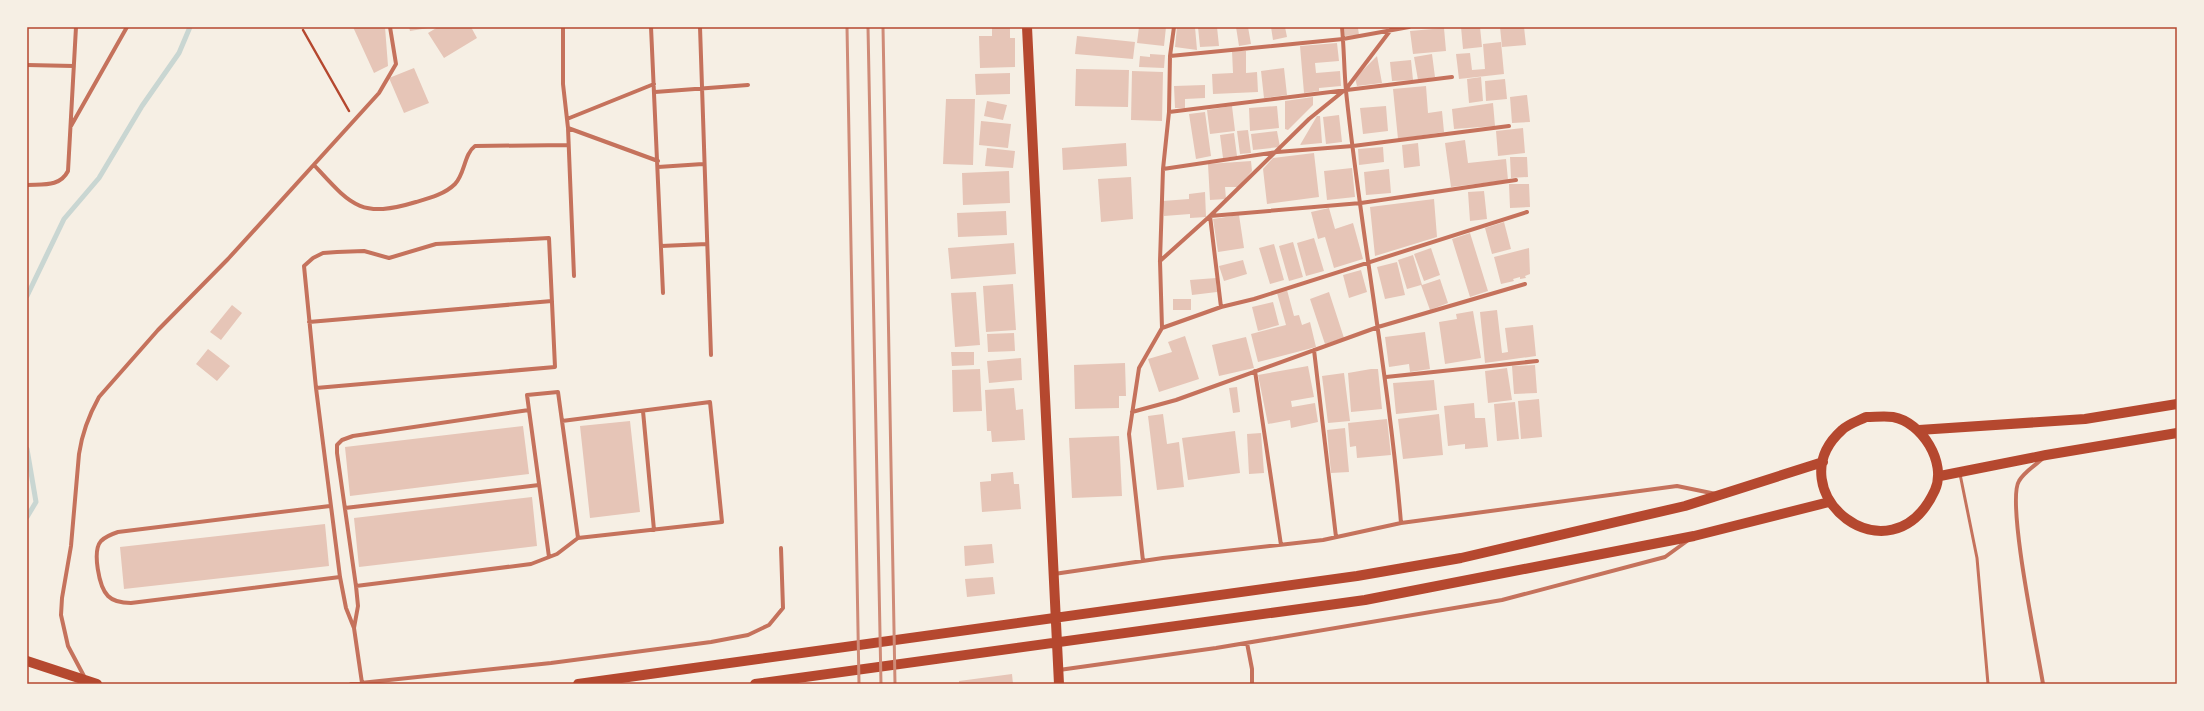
<svg xmlns="http://www.w3.org/2000/svg" width="2204" height="711" viewBox="0 0 2204 711" font-family="Rubik,sans-serif">
  <rect width="100%" height="100%" fill="#f6efe4"/>
  <g fill="none" stroke-linecap="round" stroke-linejoin="round">
    <path stroke="#c9d6d2" stroke-width="5" d="M27 296 64 219 99 178 142 106 179 53 190 27
      M27 449 36 502 27 517"/>
  </g>
  <path fill="#e6c5b7" d="M353 27H385L388 66 374 73Z
    M409 27H428V28L410 31Z
    M438 27H471L477 38 444 58 428 33Z
    M992 27H1010V38H1015V67L980 68 979 36H992Z
    M1139 27H1166L1164 46 1137 43Z
    M1177 27H1195L1197 50 1175 47Z
    M1198 27H1217L1219 46 1200 47Z
    M1236 27H1248L1251 44 1239 46Z
    M1271 27H1285L1287 37 1273 40Z
    M1344 27H1363V28H1358L1359 35 1345 36Z
    M1461 27H1480L1482 47 1463 49Z
    M1500 27H1524L1526 45 1502 47Z
    M1444 28 1446 51 1413 54 1410 31Z
    M1077 36 1135 42 1133 59 1075 54Z
    M1501 42 1504 74 1459 79 1456 54 1470 53 1472 70 1485 69 1483 44Z
    M1337 43 1339 61 1315 63 1316 73 1340 71 1341 86 1319 88V91L1304 93 1300 46Z
    M1232 51H1246V73L1257 72 1258 92 1213 94 1212 74 1233 73Z
    M1150 54 1165 55 1164 68 1139 67 1140 56 1150 57Z
    M1432 54 1435 77 1418 80 1414 57Z
    M1377 56 1382 83 1357 86 1355 78Z
    M1411 60 1413 80 1392 81 1390 62Z
    M414 68 429 103 404 113 389 78Z
    M1284 68 1287 95 1264 98 1261 71Z
    M1076 69 1129 70 1128 107 1075 106Z
    M1132 71 1163 72 1162 121 1131 120Z
    M1010 73V94L976 95 975 74Z
    M1481 77 1483 101 1469 103 1467 79Z
    M1505 79 1507 99 1486 101 1485 81Z
    M1205 85V98L1185 99V108H1175L1174 86Z
    M1426 86 1428 113 1442 111 1444 132 1398 139 1393 89Z
    M1527 95 1530 122 1512 123 1510 97Z
    M1313 97V105L1288 130 1285 129V101Z
    M946 99H975L973 165 943 164Z
    M987 101 1007 105 1003 120 984 116Z
    M1493 103 1495 126 1454 129 1452 109Z
    M1232 106 1235 131 1210 134 1207 110Z
    M1277 106 1279 128 1250 131 1249 108Z
    M1386 106 1388 131 1363 134 1360 108Z
    M1205 112 1211 156 1196 159 1189 114Z
    M1339 115 1342 142 1326 144 1323 117Z
    M1317 116H1320L1322 143 1300 145Z
    M981 121 1011 124 1008 148 979 145Z
    M1523 128 1525 153 1498 156 1496 131Z
    M1248 130 1251 153 1240 154 1237 131Z
    M1277 131 1280 147 1253 150 1251 134Z
    M1234 133 1237 156 1223 158 1220 135Z
    M1465 140 1468 163 1506 159 1508 180 1451 187 1445 143Z
    M1126 143 1127 166 1063 170 1062 148Z
    M1418 143 1420 166 1404 168 1402 145Z
    M1383 147 1384 162 1359 165 1358 149Z
    M987 148 1015 151 1013 168 985 166Z
    M1314 153 1319 197 1267 204 1263 169 1273 158Z
    M1510 157H1527L1528 177 1511 178Z
    M1251 161 1252 171 1238 187H1225L1226 199 1210 200 1208 164Z
    M1352 168 1355 197 1327 200 1324 171Z
    M1389 169 1391 193 1366 195 1364 172Z
    M1009 171 1010 203 963 205 962 173Z
    M1131 177 1133 219 1101 222 1098 179Z
    M1509 184H1529L1530 207 1510 208Z
    M1484 191 1487 219 1470 221 1468 192Z
    M1205 192 1206 217 1190 218V214L1164 216 1163 201 1189 199V194Z
    M1434 199 1437 237 1375 256 1370 207Z
    M1329 208 1335 229 1353 223 1363 259 1334 268 1325 237 1318 239 1311 212Z
    M1006 211 1007 235 958 237 957 213Z
    M1239 215 1244 248 1218 252 1213 219Z
    M1504 222 1511 249 1492 254 1485 228Z
    M1470 233 1488 291 1470 297 1452 239Z
    M1314 238 1324 271 1306 276 1297 243Z
    M1293 242 1303 277 1289 281 1279 246Z
    M1014 243 1016 274 951 279 948 248Z
    M1274 244 1284 280 1270 284 1259 248Z
    M1431 248 1440 275 1424 281 1414 254Z
    M1529 248 1530 274 1525 276 1526 278 1520 279V277L1513 279 1514 281 1501 284 1494 257Z
    M1413 255 1422 285 1440 279 1448 303 1430 310 1421 285 1407 289 1398 260Z
    M1243 260 1247 274 1224 281 1219 266Z
    M1397 262 1405 295 1385 299 1377 267Z
    M1361 270 1367 292 1349 298 1343 275Z
    M1216 278 1217 292 1192 295 1190 280Z
    M1013 284 1016 330 986 332 983 286Z
    M1287 290 1294 316 1299 315 1302 325 1310 322 1316 347 1258 362 1251 334 1286 325 1277 293Z
    M976 292 980 345 955 347 951 293Z
    M1329 292 1344 338 1325 344 1310 299Z
    M1173 299H1191V310H1173Z
    M1273 302 1279 325 1258 331 1252 307Z
    M232 305 242 313 221 340 210 332Z
    M1497 310 1502 353 1508 352 1505 328 1533 325 1536 356 1485 363 1480 312Z
    M1473 311 1481 358 1445 364 1439 322 1457 319 1456 314Z
    M1425 332 1430 369 1410 372 1409 364 1389 367 1385 337Z
    M1014 333 1015 351 988 352 987 334Z
    M1185 336 1199 379 1159 392 1148 359 1172 352 1168 342Z
    M1246 337 1254 368 1219 376 1212 345Z
    M208 349 230 366 217 381 196 364Z
    M951 352H974V365L952 366Z
    M1021 358 1022 380 989 383 987 361Z
    M1125 363 1126 396H1119V408L1075 409 1074 365Z
    M1535 365 1537 393 1514 394 1512 366Z
    M1308 366 1314 397 1291 401 1292 407 1315 403 1318 422 1291 428 1290 420 1268 424 1258 375Z
    M1507 368 1512 400 1488 403 1485 371Z
    M980 369 982 411 953 412 952 370Z
    M1371 369H1378L1382 409 1351 412 1348 373Z
    M1344 373 1350 421 1328 423 1322 376Z
    M1434 380 1437 410 1396 414 1393 383Z
    M1237 387 1240 412 1233 413 1229 388Z
    M1014 388 1016 410 1023 409 1025 440 992 442 991 431H987L985 390Z
    M1539 399 1542 437 1521 439 1518 401Z
    M1515 402 1519 439 1497 441 1494 404Z
    M1474 403 1475 418H1485L1488 447 1465 449V444L1448 446 1444 406Z
    M1163 414 1167 444 1179 442 1184 487 1157 490 1148 416Z
    M1439 414 1443 455 1403 459 1398 419Z
    M1387 419 1391 455 1357 458 1356 446 1350 447 1348 423Z
    M630 421 640 512 590 518 580 426Z
    M523 426 529 474 350 496 345 447Z
    M1345 428 1349 472 1331 473 1327 430Z
    M1235 431 1240 473 1188 480 1182 438Z
    M1261 433 1264 473 1249 474 1247 434Z
    M1119 436 1122 496 1072 498 1069 438Z
    M1013 472 1014 484H1019L1021 509 982 512 980 482 991 481V474Z
    M532 497 537 546 359 567 354 518Z
    M325 524 329 566 124 589 120 547Z
    M992 544 994 563 965 566 964 546Z
    M993 577 995 594 967 597 965 579Z
    M1012 674 1013 684H959V681Z"/>
  <g fill="none" stroke-linecap="round" stroke-linejoin="round">
    <path stroke="#b5482f" stroke-width="2.5" d="M303 30 349 111"/>
    <path stroke="#c5725c" stroke-width="3" d="M1960 474 1977 558 1988 684"/>
    <path stroke="#c5725c" stroke-width="4" d="M563 27V84L568 128 574 276
      M651 27 663 293
      M700 27 711 355
      M1342 27C1344 48 1344 69 1346 91 1361 235 1389 378 1401 523
      M1170 56 1343 39 1409 27
      M27 65 74 66
      M655 92 748 85
      M1169 112 1452 77
      M567 119 654 84
      M71 126 127 27
      M568 128 658 161
      M314 165C351 205 360 219 416 202 430 198 445 194 455 184 465 174 464 154 475 146L568 145
      M658 167 703 164
      M1163 169 1277 152 1353 146 1509 126
      M27 185C43 184 60 187 68 171L76 27
      M661 246 707 244
      M1160 261 1210 216 1309 119 1346 89 1393 27
      M1221 307 1210 216 1361 203 1516 180
      M309 322 552 301
      M1162 328 1221 307 1254 299 1527 212
      M1314 350 1336 537
      M1255 371 1281 545
      M1386 377 1537 361
      M316 388 555 367 549 238 436 244 389 258 364 251 337 252 323 253 313 258 304 266 316 388 340 577 346 608 354 628 362 683
      M529 410 549 557
      M643 411 654 530
      M1132 412 1176 400 1378 327 1525 284
      M562 421 578 538
      M330 506 118 532C112 534 106 536 101 541 92 551 99 587 108 596 114 602 123 603 131 603L340 577
      M345 508 539 485
      M1143 561 1129 434 1139 368 1162 328 1160 261 1163 169 1169 112 1170 56 1174 27
      M1054 574 1163 558 1323 540 1401 523 1677 486 1716 494
      M354 628 358 606 356 586 337 453V445L342 440 353 436 529 410 527 395 558 392 562 421 710 402 722 522 578 538 557 554 531 564 356 586
      M1247 643 1252 669V684
      M1059 670 1216 648 1502 600 1665 557 1687 541
      M85 678 68 646 61 615 62 598 71 546 79 454C82 433 89 415 99 397L158 330 228 259 379 93 396 64 390 27
      M351 684 551 663 711 642 748 635 769 625 783 608 781 548
      M2043 684C2038 652 2006 501 2019 481 2024 472 2036 465 2043 458"/>
    <path stroke="#b5482f" stroke-width="10" d="M1027 27 1059 684
      M1866 417C1875 417 1885 416 1893 417 1922 422 1947 463 1935 490 1891 586 1774 491 1842 430 1848 424 1858 421 1866 417Z
      M1919 430 2085 419 2177 404
      M1940 476 2046 455 2177 433
      M27 661 97 684
      M578 684 1357 576 1461 558 1685 506 1823 462
      M755 684 1365 600 1694 536 1829 502"/>
    <path stroke="#cf8b77" stroke-width="3" d="M847 27 859 684
      M868 27 881 684
      M883 27 895 684"/>
  </g>
  <rect width="2204" height="711" fill="none" stroke="#f6efe4" stroke-width="56"/>
  <rect x="28" y="28" width="2148" height="655" fill="none" stroke="#b5482f" stroke-width="1.5"/>
</svg>
